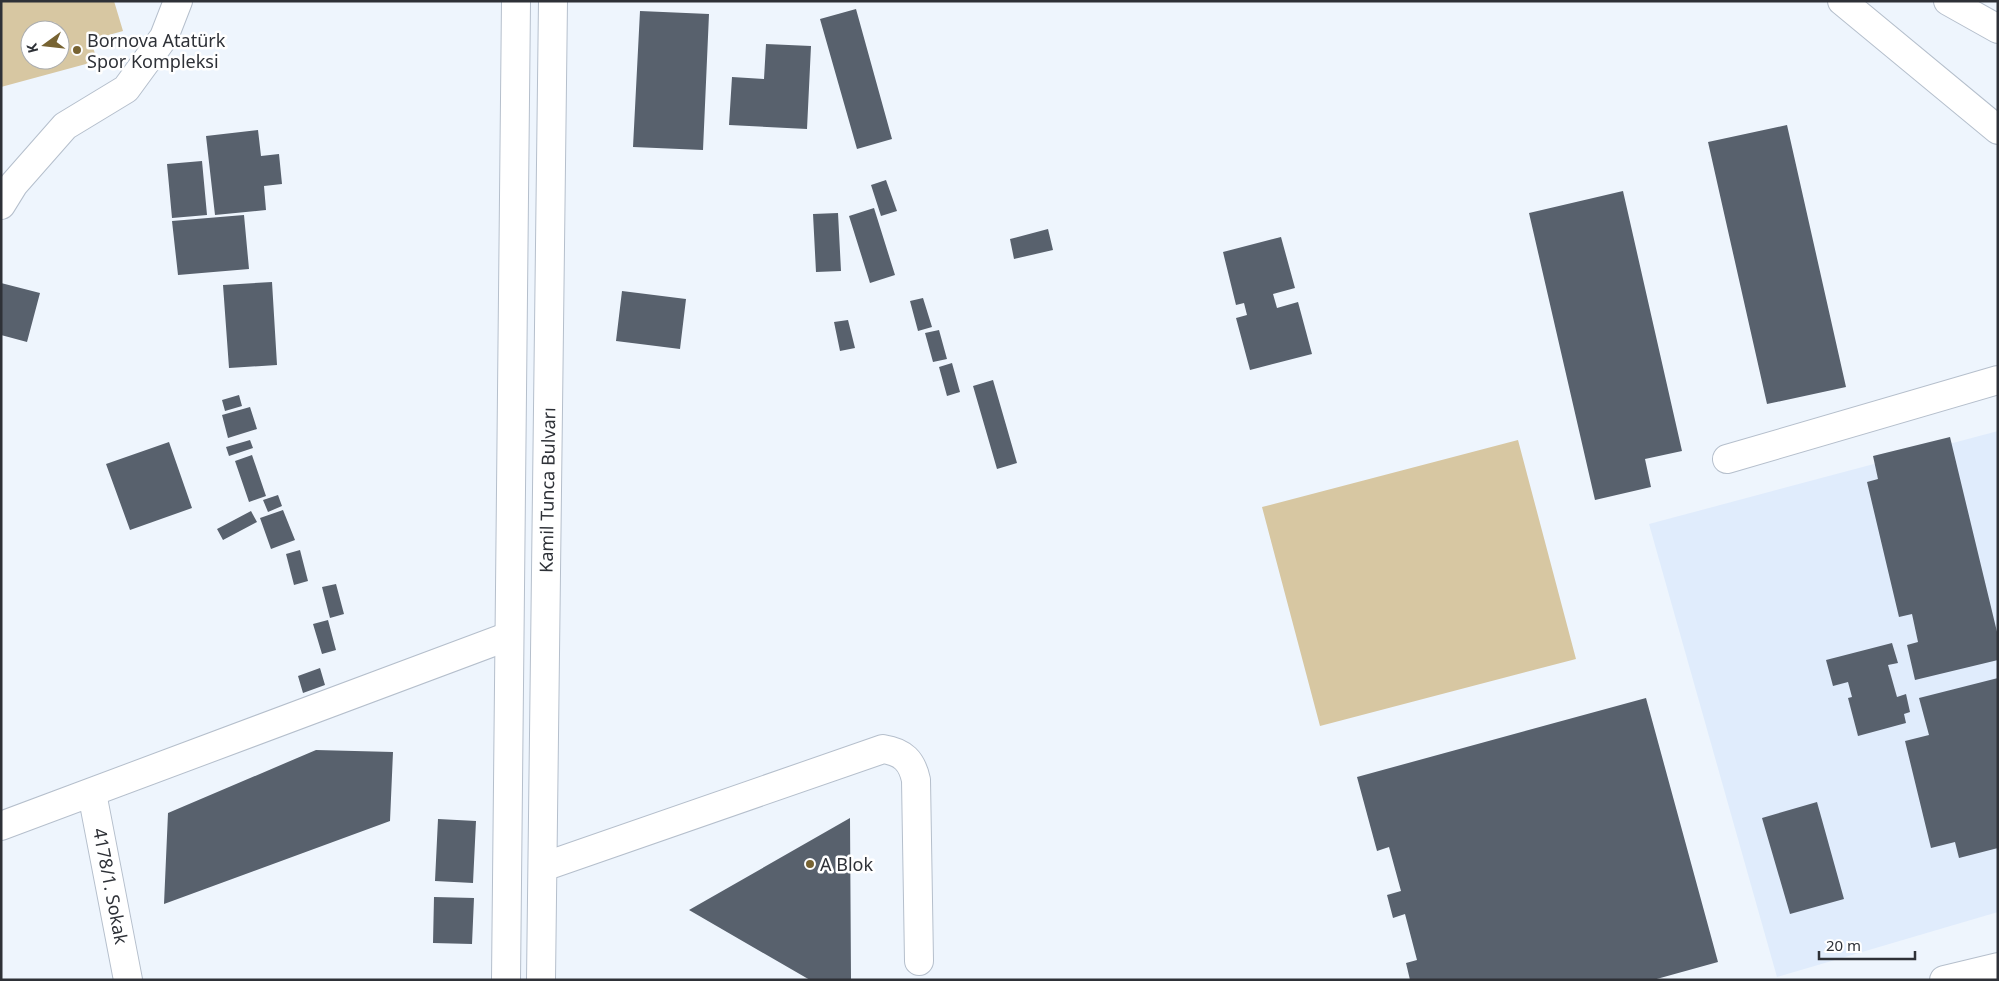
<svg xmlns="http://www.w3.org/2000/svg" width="1999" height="981" viewBox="0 0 1999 981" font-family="'Noto Sans',sans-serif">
  <rect width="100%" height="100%" fill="#eef5fd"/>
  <path fill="#e0ecfc" d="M1998 431V912L1777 977 1649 524Z"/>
  <path fill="#d7c7a2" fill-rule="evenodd" d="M1 1H114L123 31 91 40 97 61 1 87ZM30 30H60V60H30Z
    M1518 440 1576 659 1320 726 1262 507Z"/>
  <path fill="#58616d" d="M856 9 892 139 857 149 820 19Z
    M640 11 709 14 703 150 633 147Z
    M766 44 811 46 807 129 729 125 732 77 764 79Z
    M1787 125 1846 387 1767 404 1708 142Z
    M258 130 261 156 279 154 282 184 264 186 266 210 215 215 206 136Z
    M202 161 207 215 172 218 167 164Z
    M886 180 897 211 881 216 871 185Z
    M1623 191 1682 451 1645 459 1651 487 1595 500 1529 213Z
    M874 208 895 275 870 283 849 216Z
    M838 213 841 271 816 272 813 214Z
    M244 215 249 269 178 275 172 221Z
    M1048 229 1053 250 1014 259 1010 239Z
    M1281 237 1295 288 1273 294 1277 308 1298 302 1312 354 1250 370 1236 318 1247 315 1244 303 1236 305 1223 252Z
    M272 282 277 365 229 368 223 285Z
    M1 283 40 293 27 342 1 335Z
    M622 291 686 299 680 349 616 341Z
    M923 298 932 327 918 331 910 301Z
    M848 320 855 348 840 351 834 322Z
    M939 330 947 359 933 362 925 333Z
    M952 363 960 392 947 396 939 367Z
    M993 380 1017 463 997 469 973 386Z
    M239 395 242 406 225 411 222 400Z
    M250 407 257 429 228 438 222 415Z
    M1950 437 1998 636V660L1915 680 1907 645 1918 642 1912 614 1899 617 1867 482 1878 479 1873 456Z
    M250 440 253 448 229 456 226 447Z
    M169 442 192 508 130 530 106 464Z
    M252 455 266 496 249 502 235 461Z
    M278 495 282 506 268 512 263 500Z
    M283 510 295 540 271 549 260 518Z
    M251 511 257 522 223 540 217 529Z
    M300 550 308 581 294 585 286 554Z
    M336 584 344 614 330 618 322 587Z
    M328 620 336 650 322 654 313 624Z
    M1892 643 1898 663 1888 665 1897 697 1906 694 1910 712 1904 714 1906 723 1858 736 1848 698 1852 697 1848 682 1833 686 1826 660Z
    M320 668 325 685 303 693 298 676Z
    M1998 678V848L1959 858 1955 842 1931 848 1905 741 1929 735 1919 698Z
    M1646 698 1718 962 1653 980H1410L1406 963 1417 960 1405 914 1393 918 1387 895 1401 891 1389 847 1377 851 1357 777Z
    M316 750 393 752 390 821 164 904 168 813Z
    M1817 802 1844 899 1790 914 1762 818Z
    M850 818 851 980H810L689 910Z
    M438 819 476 821 473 883 435 881Z
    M434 897 474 898 472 944 433 943Z"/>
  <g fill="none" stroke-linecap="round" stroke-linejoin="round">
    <g stroke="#b5bfcc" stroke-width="30">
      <path id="minor" d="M1 205 14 184 65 126 126 89 164 37 178 1
        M1727 459 1998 380
        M92 793 128 980
        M1 826 509 636
        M543 867 883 749C903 752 912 761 916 780L919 961
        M1944 980 1998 967"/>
    </g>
    <g stroke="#b5bfcc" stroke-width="30">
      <path id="major" d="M1842 1 1998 130
        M1948 1 1998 29
        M506 980 516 1
        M541 980 553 1"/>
    </g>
    <use href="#minor" stroke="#fff" stroke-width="28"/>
    <use href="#major" stroke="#fff" stroke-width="28"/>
  </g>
  <g fill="#776332" stroke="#fff" stroke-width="2">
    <circle cx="77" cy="50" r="5"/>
    <circle cx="810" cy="864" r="5"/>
  </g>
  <g text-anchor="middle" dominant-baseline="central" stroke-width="5" stroke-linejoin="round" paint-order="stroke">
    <g font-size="18" fill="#2e3137" stroke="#fff" text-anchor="start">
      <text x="87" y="40">Bornova Atatürk<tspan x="87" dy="21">Spor Kompleksi</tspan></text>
      <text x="820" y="864">A Blok</text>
    </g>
    <g font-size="18" fill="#2e3137" stroke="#fff">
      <text transform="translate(547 490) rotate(-89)">Kamil Tunca Bulvarı</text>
      <text transform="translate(111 886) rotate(79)">4178/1. Sokak</text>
    </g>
  </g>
  <rect width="1999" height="981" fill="none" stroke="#2e3137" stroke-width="5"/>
  <g transform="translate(45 45) rotate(255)"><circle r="24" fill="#ffffff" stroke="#abadaf"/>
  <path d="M0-4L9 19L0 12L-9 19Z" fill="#776332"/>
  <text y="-8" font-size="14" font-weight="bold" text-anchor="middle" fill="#2e3137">K</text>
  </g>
  <path d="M1819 951v8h96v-8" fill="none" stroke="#2e3137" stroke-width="2.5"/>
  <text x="1826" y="951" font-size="15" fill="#2e3137" stroke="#ffffff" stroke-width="4" paint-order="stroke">20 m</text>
</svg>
